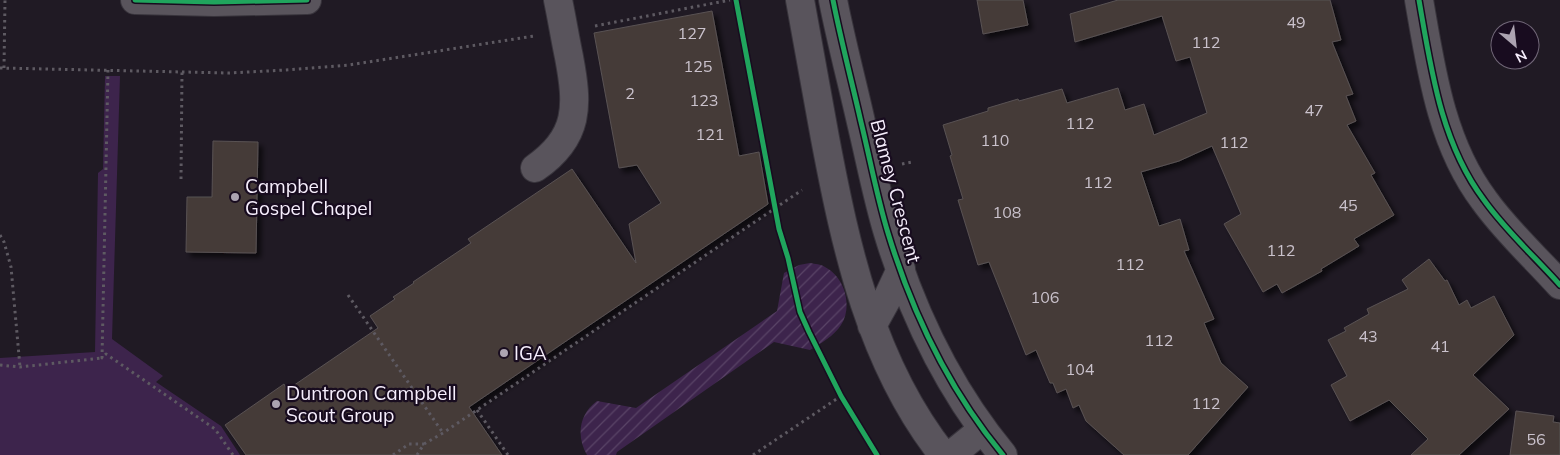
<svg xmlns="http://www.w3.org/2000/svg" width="1560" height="455" viewBox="0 0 1560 455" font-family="Mulish,sans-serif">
  <defs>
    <pattern id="garden-furrows" width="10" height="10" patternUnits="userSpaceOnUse" patternTransform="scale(1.25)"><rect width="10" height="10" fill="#3d244c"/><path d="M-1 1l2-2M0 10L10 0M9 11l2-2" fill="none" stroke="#5a4467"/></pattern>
    <filter id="shadow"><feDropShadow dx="4.5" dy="4.5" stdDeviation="2.5" flood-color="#0009"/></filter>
  </defs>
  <rect width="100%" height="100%" fill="#201a24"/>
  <path fill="#3d244c" d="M105 76H120L112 339 163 376 156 382 221 426 240 455H0V358L95 352 98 173 103 169Z"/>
  <path fill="url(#garden-furrows)" d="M810 263C815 264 821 264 825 267 845 277 853 307 841 325 834 336 821 343 810 350L774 342 617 452 616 455H587C576 436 579 414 597 401L636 408 777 311 784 273 799 265Z"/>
  <path fill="#453b39" stroke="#595253" filter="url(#shadow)" d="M977 0H1023L1028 25 983 34Z
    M1118 0H1330L1341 40 1332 42 1353 94 1346 96 1356 121 1347 125 1375 173 1371 175 1394 215 1354 239 1359 246 1321 269 1322 271 1282 293 1277 284 1263 292 1224 224 1241 214 1212 146 1179 161 1141 172 1159 226 1180 219 1189 250 1184 251 1214 319 1204 323 1221 363 1248 387 1188 455H1124L1086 421 1079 405 1073 408 1066 389 1057 393 1053 383H1050L1036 350 1026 355 989 262 978 265 958 200 963 199 950 156 952 155 943 125 988 111V108L1018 99 1019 101 1062 89 1067 103 1118 88 1125 110 1144 104 1154 135 1207 113 1190 57 1176 61 1162 16 1075 42 1070 14Z
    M712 11 739 156 759 152 768 204 469 407 502 455H246L225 425 284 384 287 390 378 328 370 316 395 299 393 297 414 283 413 282 471 243 468 239 572 169 636 263 629 224 661 203 637 165 619 168 594 33Z
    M213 141 258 142 256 253 186 252 187 197H212Z
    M1429 259 1445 281 1447 280 1459 305 1467 300 1471 308 1494 296 1514 335 1473 375 1509 409 1459 455H1411L1428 439 1389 400 1350 421 1331 385 1347 376 1328 340 1346 331 1344 328 1369 314 1367 309 1408 289 1402 280Z
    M1516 411 1554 416 1553 422 1560 423V455H1510Z"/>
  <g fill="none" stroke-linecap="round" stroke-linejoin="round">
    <g stroke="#38343c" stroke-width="30">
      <path id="minor" d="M135 0 214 2 307 0
        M800 0C808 46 817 92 825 138 846 249 871 364 943 455
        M833 0C841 41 852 82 861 122 870 159 877 197 888 233 912 312 950 391 1003 455
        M1419 0C1431 69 1441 143 1484 200 1506 231 1535 257 1560 285
        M535 168C580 137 578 105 569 57 565 38 562 19 558 0
        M872 326 887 299 901 269
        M951 455 983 429"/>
    </g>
    <path stroke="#5e5a62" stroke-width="3" stroke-dasharray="2.5 4" stroke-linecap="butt" d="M595 26 730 0
      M0 68 229 73 286 70 349 65 534 36
      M4 68 5 0
      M108 70 102 358 106 354 215 429 233 455
      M902 164 912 162
      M181 179 182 72
      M0 235 4 242 11 267 20 367
      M348 295 443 433
      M0 365 20 367 102 358
      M477 410 508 455
      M393 455 409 444H424
      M417 455 424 444 443 433 802 190
      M753 455 841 396"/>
    <use href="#minor" stroke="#59545c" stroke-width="28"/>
    <g stroke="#180c1f" stroke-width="8">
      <path id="cycleway" d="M135 0 214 2 307 0
        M736 0 779 229 788 258 800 312 809 332 841 396 877 455
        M833 0C841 41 852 82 861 122 870 159 877 197 888 233 912 312 950 391 1003 455
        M1419 0C1431 69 1441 143 1484 200 1506 231 1535 257 1560 285"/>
    </g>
    <use href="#cycleway" stroke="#20a55d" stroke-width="5"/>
  </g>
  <g fill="#aca4b1" stroke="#180c1f" stroke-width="2">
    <circle cx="235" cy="197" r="5"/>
    <circle cx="504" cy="353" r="5"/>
    <circle cx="276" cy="404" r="5"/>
  </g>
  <g text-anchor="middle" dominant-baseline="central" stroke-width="4.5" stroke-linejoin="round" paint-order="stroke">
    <g font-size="16" fill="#cac2cc">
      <text x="1296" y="22">49</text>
      <text x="692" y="33">127</text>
      <text x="1206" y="42">112</text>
      <text x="698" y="66">125</text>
      <text x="630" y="93">2</text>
      <text x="704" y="100">123</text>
      <text x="1314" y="110">47</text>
      <text x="1080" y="123">112</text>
      <text x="710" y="134">121</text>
      <text x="995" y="140">110</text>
      <text x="1234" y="142">112</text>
      <text x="1098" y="182">112</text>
      <text x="1348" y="205">45</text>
      <text x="1007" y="212">108</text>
      <text x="1281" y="250">112</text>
      <text x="1130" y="264">112</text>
      <text x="1045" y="297">106</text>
      <text x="1368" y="336">43</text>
      <text x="1159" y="340">112</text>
      <text x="1440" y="346">41</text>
      <text x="1080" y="369">104</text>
      <text x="1206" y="403">112</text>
      <text x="1536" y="439">56</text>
    </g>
    <g font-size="19" fill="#f7effd" stroke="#180c1f" text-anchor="start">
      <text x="245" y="186">Campbell<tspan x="245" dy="22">Gospel Chapel</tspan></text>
      <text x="514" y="353">IGA</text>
      <text x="286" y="393">Duntroon Campbell<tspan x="286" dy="22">Scout Group</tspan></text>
    </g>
    <g font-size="19" fill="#f7effd" stroke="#180c1f">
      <text transform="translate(896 191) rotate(75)">Blamey Crescent</text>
    </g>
  </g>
  <g transform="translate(1515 45) rotate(152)"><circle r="24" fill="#180c1f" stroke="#716778"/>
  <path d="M0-4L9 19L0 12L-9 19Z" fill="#aca4b1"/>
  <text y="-8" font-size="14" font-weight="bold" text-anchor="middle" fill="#f7effd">N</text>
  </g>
</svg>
